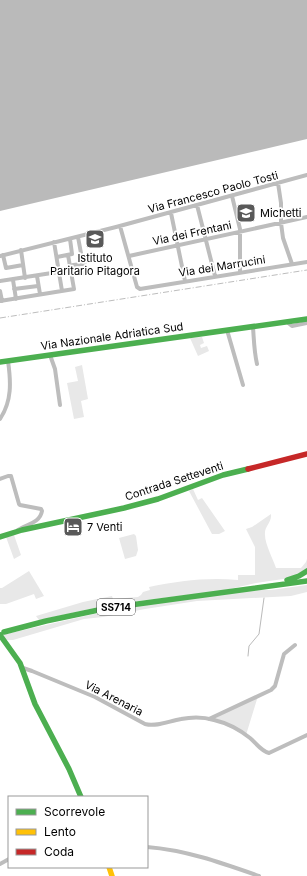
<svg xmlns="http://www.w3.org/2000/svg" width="307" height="876" viewBox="0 0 307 876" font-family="Inter,sans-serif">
  <rect width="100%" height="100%" fill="#fff"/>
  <path fill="#e8e8e8" d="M202 337 204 343 200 345 201 348 207 346 209 351 198 356 190 338Z
    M82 365 88 399 81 401 84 417 74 419 67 383 78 381 75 367Z
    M193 489 198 500 202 498 225 531 219 534H212L189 491Z
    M271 514C272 523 264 526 265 535 265 544 273 559 276 568H301L306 562 307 559V569L290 578 256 583 221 591 113 604 39 620 36 616 83 602 112 596 113 599 138 597 141 595 143 592 150 590 149 587C178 581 208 577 238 580V575H255V547L246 529 252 527Z
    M134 534 136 536 138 550 136 556 125 559 119 538Z
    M14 535 21 555 14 559 6 537Z
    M29 571 44 596 36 599 34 594 6 604H0V588H2Z
    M307 585V592L291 596 197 601 145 609 103 617 84 619 13 640H5L2 635 94 614 118 612 136 606 253 590H271Z
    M258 696 246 735 212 719Z"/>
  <path fill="#bababa" d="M0 0H307V139L0 211Z"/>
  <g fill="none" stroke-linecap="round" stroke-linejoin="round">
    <path stroke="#bababa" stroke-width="1" d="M248 656 249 646 259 634 264 598"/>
    <path stroke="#bdbdbd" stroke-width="4" d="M278 183 281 203V223L283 238 292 264
      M232 196 240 229V272
      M197 205 215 276
      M171 213 185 281
      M120 226 137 287 140 289 307 262
      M78 237 83 264 73 265 75 274 84 273
      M54 242 62 291
      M21 250 25 278
      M3 255 6 268 23 265
      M0 256 116 227 307 175
      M129 256 307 217
      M57 257 72 254 70 239
      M83 262 91 260
      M37 276 40 294
      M13 280 16 299
      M0 281 71 270
      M14 289 38 286
      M0 291 2 301
      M0 301 74 289 68 255
      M287 322 292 326 307 323
      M253 327C254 340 254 351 257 364
      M227 330 243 385
      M50 355 55 369 60 405
      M0 419C12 401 11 382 8 361
      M0 479 8 476H11L19 504 20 505 41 509 42 511C40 523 27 524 18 530
      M23 668 32 671 95 697 145 724C157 727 169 721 181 719 191 717 204 717 214 720 227 723 240 730 250 738 256 743 261 751 269 753L307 735
      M209 719 271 690 275 686 284 654 295 645
      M147 847C186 850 222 863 259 876
      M0 864 9 859"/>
    <path stroke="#4caf50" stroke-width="5.5" d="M0 362 307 319
      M0 537 22 530 124 508 158 499 223 475 248 469
      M287 580 299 576 307 571
      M4 632 46 621 108 608 307 581
      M0 635 20 663 35 704 69 769 81 797"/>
    <path stroke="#ffc107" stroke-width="5.5" d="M109 867 112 876"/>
    <path stroke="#c62828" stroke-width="5.5" d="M248 469 307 454"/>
    <path stroke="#bdbdbd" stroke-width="1" stroke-dasharray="6 2 1 2" stroke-linecap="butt" d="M0 318 307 270"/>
  </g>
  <defs>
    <g id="school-square" transform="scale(1)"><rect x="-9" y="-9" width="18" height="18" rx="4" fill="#595959" stroke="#fff"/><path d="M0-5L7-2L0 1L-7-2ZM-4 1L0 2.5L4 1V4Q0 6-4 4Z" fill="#fff"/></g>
    <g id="hotel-square" transform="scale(1)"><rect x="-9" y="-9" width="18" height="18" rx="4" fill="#595959" stroke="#fff"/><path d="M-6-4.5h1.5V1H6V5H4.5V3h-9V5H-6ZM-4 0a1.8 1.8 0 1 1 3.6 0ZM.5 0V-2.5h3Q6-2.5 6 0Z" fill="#fff"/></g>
  </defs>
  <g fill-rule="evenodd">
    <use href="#school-square" x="246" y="213"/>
    <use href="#school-square" x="95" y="239"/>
    <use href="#hotel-square" x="73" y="527"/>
  </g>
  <g text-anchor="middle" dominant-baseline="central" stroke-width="3.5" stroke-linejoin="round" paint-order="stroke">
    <rect fill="#fff" stroke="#4c4c4c" stroke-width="1" x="97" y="599" width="38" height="16" rx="3"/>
    <g font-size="10" font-weight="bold" fill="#000">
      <text x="116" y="607">SS714</text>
    </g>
    <g font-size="11" fill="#000" stroke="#fff">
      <text transform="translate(213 192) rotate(-15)">Via Francesco Paolo Tosti</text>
      <text transform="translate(192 233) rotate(-12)">Via dei Frentani</text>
      <text transform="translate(222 266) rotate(-9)">Via dei Marrucini</text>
      <text transform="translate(112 336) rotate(-8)">Via Nazionale Adriatica Sud</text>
      <text transform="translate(174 481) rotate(-18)">Contrada Setteventi</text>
      <text transform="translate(114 698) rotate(27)">Via Arenaria</text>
    </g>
    <g font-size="11" fill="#000" stroke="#fff" text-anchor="start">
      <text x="260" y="213">Michetti</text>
      <text x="95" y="258" text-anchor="middle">Istituto<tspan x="95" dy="13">Paritario Pitagora</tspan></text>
      <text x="87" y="527">7 Venti</text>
    </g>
  </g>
  <rect x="8" y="796" width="140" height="72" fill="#ffffff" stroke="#999999"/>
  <rect x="16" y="809" width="20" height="6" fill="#4caf50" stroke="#999999"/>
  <text x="44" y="816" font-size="12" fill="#000000">Scorrevole</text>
  <rect x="16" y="829" width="20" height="6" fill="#ffc107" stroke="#999999"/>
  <text x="44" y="836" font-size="12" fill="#000000">Lento</text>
  <rect x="16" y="849" width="20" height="6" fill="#c62828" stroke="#999999"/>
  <text x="44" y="856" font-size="12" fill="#000000">Coda</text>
</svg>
